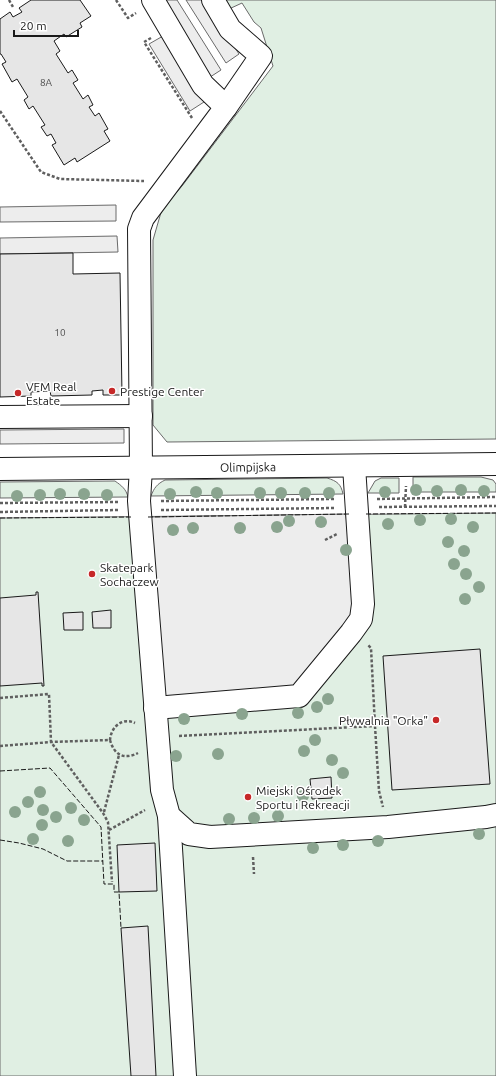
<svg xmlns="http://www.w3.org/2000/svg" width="496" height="1076" viewBox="0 0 496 1076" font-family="Ubuntu,sans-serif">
  <rect width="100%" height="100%" fill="#fff"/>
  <path fill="#e0efe3" stroke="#6a6a6a" d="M223 0H496V439L167 442 153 425V240L162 209 182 186 273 66 261 28 254 22 242 3 229 9Z
    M413 477H481L493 480 496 484V492H413Z
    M327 478C337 481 341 484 343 494L151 496C154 488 157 484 165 480Z
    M381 478H399V493H368L375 481Z
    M115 481C122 486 126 489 128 497L0 498V482Z
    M496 513V1076H0V518Z"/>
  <path fill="#ededed" stroke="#6a6a6a" d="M159 0H177L221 70 207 79Z
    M186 0H204L239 54 226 63Z
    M163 36 204 102 190 111 149 44Z
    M116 205V221L0 222V207Z
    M117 236 118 252 0 254V238Z
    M124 429V443L0 444V430Z
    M346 514 354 610 347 624 302 679 291 687 162 698 149 517Z"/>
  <path fill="#e6e6e6" stroke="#1a1a1a" d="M31 0H80L91 16 80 23 82 27 66 37 64 34 54 41 60 51 56 54 68 73 72 70 78 80 73 83 83 99 88 95 93 105 89 107 95 116 99 113 108 129 104 131 110 141 77 162 75 158 64 165 52 145 56 143 51 134 47 136 41 127 45 125 33 106 29 109 24 100 28 97 17 79 12 82 2 64 6 62 1 54H0V19L10 12 13 17 22 12 19 8Z
    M73 253V274L120 273 122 395H103V390L92 391V395L51 396 50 391 31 392V396L0 397V254Z
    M36 592H38L44 686H42V683L0 686V598L36 595Z
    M111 610V628H93L92 612Z
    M83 612V630H64L63 613Z
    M480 649 490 784 392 790 383 656Z
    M331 777 332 798 312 799 310 779Z
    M155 843 157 891 119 892 117 845Z
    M148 926 156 1076H131L121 928Z"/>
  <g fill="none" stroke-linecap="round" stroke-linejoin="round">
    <g stroke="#1a1a1a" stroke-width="24">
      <g id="minor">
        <path d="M153 0 203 85 226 107"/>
        <path d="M213 0 230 29 261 56 226 107 143 218 139 229 141 468 139 501 162 790 169 816 189 834 210 837 388 827 486 817 496 815"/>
        <path d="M0 417 141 416"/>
        <path id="s1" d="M0 469 496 464"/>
        <path d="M155 708 299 696 351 633 361 619 363 604 354 466"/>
        <path d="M169 816 185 1076"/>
      </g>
    </g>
    <path stroke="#5f5f5f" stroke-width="2.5" stroke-dasharray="3 2" stroke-linecap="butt" d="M9 0 13 7
      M116 0 128 18 136 13
      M151 38 144 42 192 118
      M0 111 41 172 60 179 144 181
      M377 499 496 497
      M161 501 336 499
      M0 503 118 502
      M379 507 496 506
      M405 507 406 486
      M161 510 336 508
      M0 512 118 510
      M325 540 337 534
      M0 698 49 694 51 742 103 813 108 822 112 882
      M375 726 379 791 383 807
      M179 736 375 726 371 648 368 645
      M110 740C114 755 124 760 138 753
      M0 746 51 742 110 740C111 727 122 717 135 723
      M104 812 119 755
      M109 830 145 810
      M253 857 254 874"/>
    <use href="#minor" stroke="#fff" stroke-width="22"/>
    <path stroke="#1a1a1a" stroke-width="1" stroke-dasharray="5 2" stroke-linecap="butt" d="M366 514 496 513
      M148 517 350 514
      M0 518 132 517
      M0 771 50 768 101 827 104 884H114V892H119L121 928
      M0 840 19 843 43 849 67 861H103"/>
  </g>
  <g fill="#8aa48f">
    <circle cx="416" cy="490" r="6"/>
    <circle cx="461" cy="490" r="6"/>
    <circle cx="437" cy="491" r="6"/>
    <circle cx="484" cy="491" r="6"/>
    <circle cx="196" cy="492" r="6"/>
    <circle cx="385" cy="492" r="6"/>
    <circle cx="217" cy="493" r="6"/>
    <circle cx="260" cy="493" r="6"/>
    <circle cx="281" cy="493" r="6"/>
    <circle cx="305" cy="493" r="6"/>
    <circle cx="329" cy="493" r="6"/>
    <circle cx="60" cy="494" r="6"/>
    <circle cx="84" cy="494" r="6"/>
    <circle cx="170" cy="494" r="6"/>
    <circle cx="40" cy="495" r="6"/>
    <circle cx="107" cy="495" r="6"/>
    <circle cx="17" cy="496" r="6"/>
    <circle cx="451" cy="519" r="6"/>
    <circle cx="420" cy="520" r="6"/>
    <circle cx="289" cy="521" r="6"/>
    <circle cx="321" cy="522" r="6"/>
    <circle cx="388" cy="524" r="6"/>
    <circle cx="277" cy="527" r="6"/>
    <circle cx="473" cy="527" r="6"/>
    <circle cx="193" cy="528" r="6"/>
    <circle cx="240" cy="528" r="6"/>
    <circle cx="173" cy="530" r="6"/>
    <circle cx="448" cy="542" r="6"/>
    <circle cx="346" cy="550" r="6"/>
    <circle cx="464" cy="551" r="6"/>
    <circle cx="454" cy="564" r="6"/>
    <circle cx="466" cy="574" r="6"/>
    <circle cx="479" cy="587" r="6"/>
    <circle cx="465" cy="599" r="6"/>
    <circle cx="328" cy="699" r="6"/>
    <circle cx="317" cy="707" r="6"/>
    <circle cx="298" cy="713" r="6"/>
    <circle cx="242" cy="714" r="6"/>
    <circle cx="184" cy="719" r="6"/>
    <circle cx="315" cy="740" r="6"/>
    <circle cx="304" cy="751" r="6"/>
    <circle cx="218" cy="754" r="6"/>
    <circle cx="176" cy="756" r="6"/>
    <circle cx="332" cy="760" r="6"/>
    <circle cx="343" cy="773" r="6"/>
    <circle cx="40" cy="792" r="6"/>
    <circle cx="303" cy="796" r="6"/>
    <circle cx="28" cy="802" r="6"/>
    <circle cx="71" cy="808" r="6"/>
    <circle cx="43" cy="810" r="6"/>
    <circle cx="15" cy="812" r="6"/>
    <circle cx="278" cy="816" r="6"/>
    <circle cx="56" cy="817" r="6"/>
    <circle cx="254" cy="818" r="6"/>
    <circle cx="229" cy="819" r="6"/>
    <circle cx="84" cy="820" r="6"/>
    <circle cx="42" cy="825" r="6"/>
    <circle cx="479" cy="834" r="6"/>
    <circle cx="33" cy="839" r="6"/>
    <circle cx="68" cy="841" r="6"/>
    <circle cx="378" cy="841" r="6"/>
    <circle cx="343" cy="845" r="6"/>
    <circle cx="313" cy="848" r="6"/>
  </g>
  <g fill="#c62828" stroke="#fff" stroke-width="1.5">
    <circle cx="112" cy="391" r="4"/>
    <circle cx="18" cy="393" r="4"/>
    <circle cx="92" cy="574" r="4"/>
    <circle cx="436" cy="720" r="4"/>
    <circle cx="248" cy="797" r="4"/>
  </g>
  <g text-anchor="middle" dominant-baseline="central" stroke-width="3" stroke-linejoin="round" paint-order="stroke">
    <g font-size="10" fill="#4d4d4d">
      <text x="46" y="82">8A</text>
      <text x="60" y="332">10</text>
    </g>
    <g font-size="12" fill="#1a1a1a" stroke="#fff" text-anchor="start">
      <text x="26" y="386">VFM Real<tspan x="26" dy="14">Estate</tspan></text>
      <text x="120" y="391">Prestige Center</text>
      <text x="100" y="567">Skatepark<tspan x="100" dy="14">Sochaczew</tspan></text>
      <text x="428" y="720" text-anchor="end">Pływalnia "Orka"</text>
      <text x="256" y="790">Miejski Ośrodek<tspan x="256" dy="14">Sportu i Rekreacji</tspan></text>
    </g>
    <g font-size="12" fill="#1a1a1a" stroke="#fff">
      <text stroke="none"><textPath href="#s1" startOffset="248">Olimpijska</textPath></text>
    </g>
  </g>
  <path d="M14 30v6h64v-6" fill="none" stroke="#1a1a1a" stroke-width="2"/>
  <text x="20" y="30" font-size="12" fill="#1a1a1a" stroke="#ffffff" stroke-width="3" paint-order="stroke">20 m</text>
</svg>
